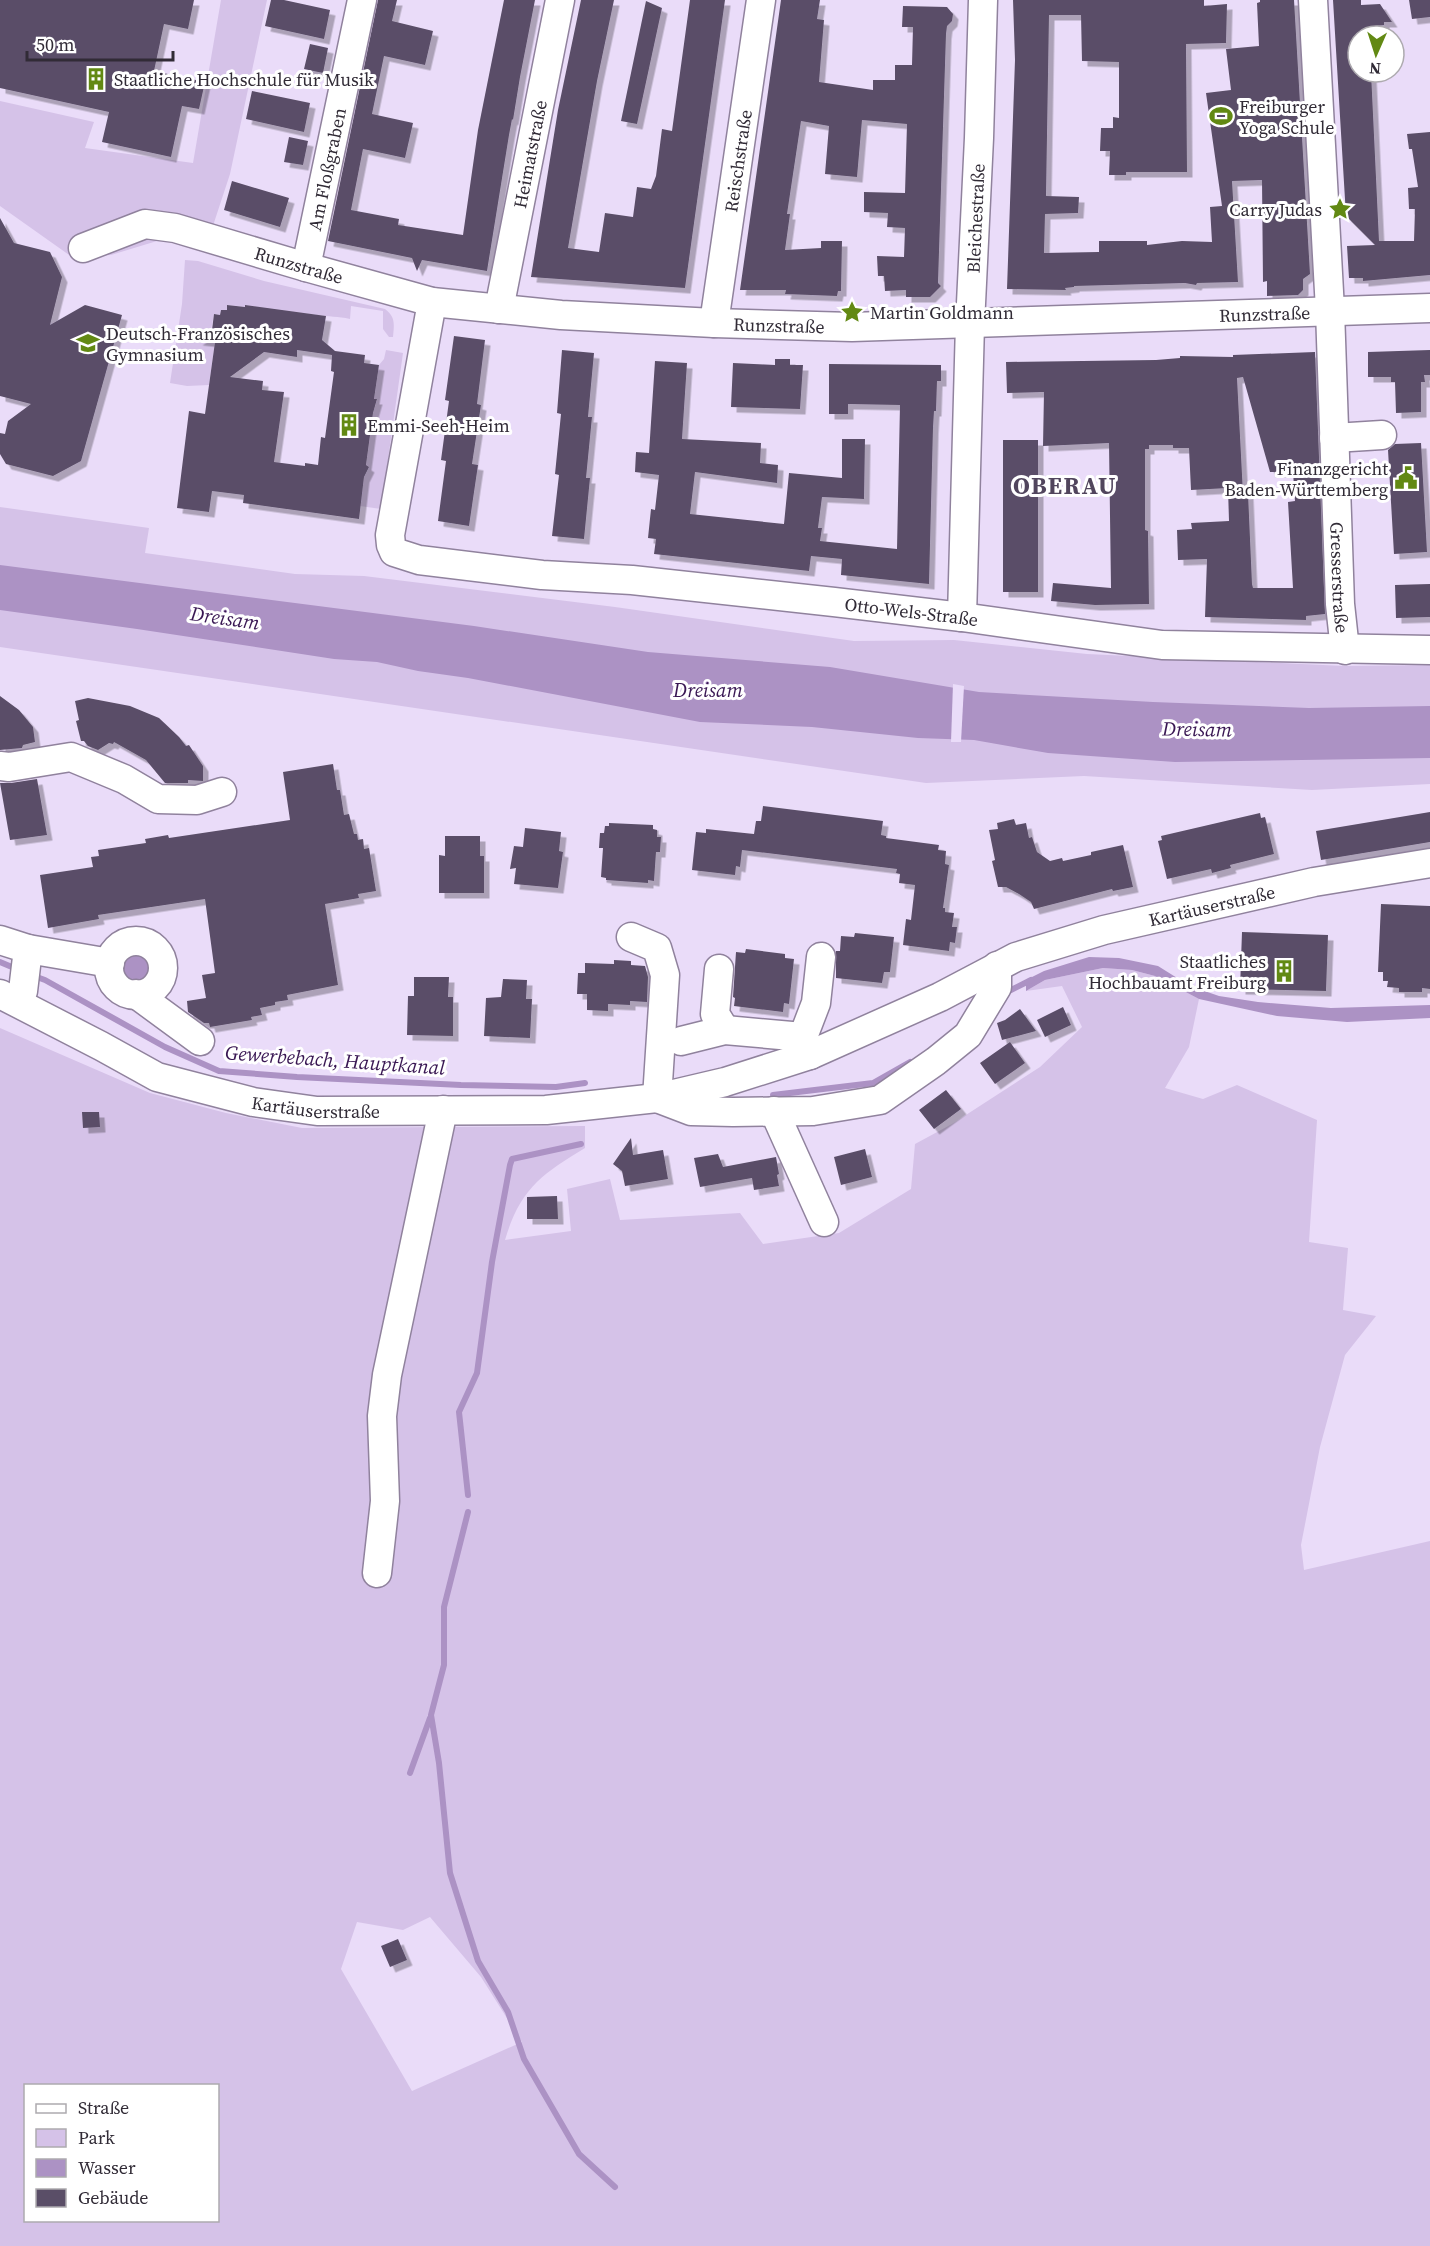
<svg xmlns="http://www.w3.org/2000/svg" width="1430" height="2246" viewBox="0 0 1430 2246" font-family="'Source Serif 4',serif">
  <defs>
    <filter id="shadow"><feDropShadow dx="5.5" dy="5.5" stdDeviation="0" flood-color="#0004"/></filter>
  </defs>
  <rect width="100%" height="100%" fill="#eadcf9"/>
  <path fill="#d5c2e8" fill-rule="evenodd" d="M221 0H267L230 174 206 247 187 243 157 241 111 255 72 257 0 206V101L94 122 85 148 193 163Z
    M185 260 198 261 264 281 385 309C396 317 394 325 393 337H389L383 329V311L351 306 350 319C338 316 329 317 317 315 287 311 256 308 228 305L227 310H221L220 315 214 314 209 341 215 342 209 385 187 386 170 383 182 304Z
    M386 350 403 353 381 509 360 506 364 477 369 467 366 465 373 413 377 400 374 399 379 365 384 359Z
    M0 507 149 528 145 553 295 574 364 576 615 607 854 641 954 640 1087 654 1344 666 1430 665V784L1312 790 1084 776 926 783 0 647Z
    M1103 968 1132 970 1155 976 1199 999 1189 1047 1165 1088 1203 1099 1237 1085 1317 1120 1309 1242 1348 1248 1343 1310 1376 1316 1345 1355 1320 1447 1301 1545 1304 1570 1430 1541V2246H0V1028L150 1093 226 1113 302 1128 585 1126V1148C542 1174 520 1189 505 1240L571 1231 567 1189 610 1179 620 1220 740 1213 763 1244 839 1233 911 1189 915 1144 952 1124 1040 1067 1082 1027 1062 986 1026 991 1045 980ZM430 1917 481 1977 522 2042 412 2091 341 1969 357 1922 403 1930ZM26 2086H218V2220H26Z"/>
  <path fill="#ac92c4" d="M0 565 474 626 648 652 830 667 979 692 1153 702 1309 708 1430 706V758L1175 762 1048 753 974 740 918 738 812 727 700 722 468 678 418 671 377 662 334 659 137 629 0 610Z
    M121 969a15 15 0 1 1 30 0a15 15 0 1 1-30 0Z
    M1089 957 1119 958 1158 966 1190 986 1219 996 1258 1002 1331 1008 1430 1005V1018L1347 1022 1277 1016 1199 999 1155 976 1132 970 1103 968 1045 980 1026 991V980L1044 971Z"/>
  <path fill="#eadcf9" d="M953 684 964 686 961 742H951Z"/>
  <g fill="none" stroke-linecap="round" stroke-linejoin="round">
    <path stroke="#ac92c4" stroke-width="6" d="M0 962 19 970
      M31 975 45 980 165 1047 219 1071 297 1077 461 1085 556 1087 585 1083
      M1003 994 1031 980
      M773 1095 873 1083 910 1062
      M468 1495 459 1412 477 1373 492 1262 510 1165 512 1159 581 1144
      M468 1512 444 1607V1665L431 1715 439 1763 450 1873 478 1961 508 2012 524 2059 579 2154 615 2187
      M410 1773 430 1718"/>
  </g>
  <path fill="#5a4e67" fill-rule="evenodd" filter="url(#shadow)" d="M0 0H194L188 29 164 24 154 71 205 82 199 109 182 106 171 157 102 142 109 112 0 88Z
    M271 0H284L330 10 324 39 265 26Z
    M378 0H397L392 21 433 31 425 65 384 56 372 114 413 123 405 158 363 149 351 210 399 219 398 225 463 235 478 130 504 0H535L520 77 513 120 512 119 509 135 487 271 422 260 417 271 412 258 328 241Z
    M581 0H614L597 81 568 248 599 252 605 213 633 217 637 187 651 189 656 176 662 129 672 131 690 0H725L685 288 531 277 558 110Z
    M781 0H820L817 19 824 20 819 82 873 90V80H895V65H912L913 27H902L903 6 947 7 953 14 952 21 947 26 946 34 938 283 941 286 930 297H906V290L885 291 884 276H878L877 256 904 257 905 228 887 227 888 213 864 212V192L905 193 907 124 862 120 857 177 825 174 829 126 801 121 787 214H790L785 250 821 248V241H842L841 291H838L837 296 785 294 786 290H740Z
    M1013 0H1204V6L1227 4 1226 43 1186 44 1187 172H1126V175H1109L1110 151H1100L1101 128H1113V117L1119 118V62L1082 61 1081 15H1049L1046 196 1079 197 1078 213 1045 214 1044 253 1099 252V241H1147V245L1182 241 1212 242 1210 207 1222 206 1206 93 1231 90 1226 49 1259 46 1257 3 1260 2V0H1294L1310 274 1303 279V290L1298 295 1267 296V281L1263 282 1262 180 1232 181 1238 282 1197 283 1196 285 1185 283 1074 286V287L1065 288 1066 290 1007 289 1015 60Z
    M1333 0H1361V5L1380 4 1392 22H1384V25L1375 26V32L1368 33V36H1358V72H1371L1379 241H1414L1415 209H1409L1408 188 1418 187 1412 149H1409L1407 134 1430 132V275L1363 281V278H1349L1347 246 1375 245 1346 216Z
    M1409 0H1430V17L1412 19Z
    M646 1 662 8 637 124 621 121Z
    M310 44 328 48 323 73 304 69Z
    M252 91 310 103 304 132 246 119Z
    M289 137 308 141 303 165 284 162Z
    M232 181 289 198 280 227 224 210Z
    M0 218 14 243 50 252 62 277 50 325 85 305 122 315 81 461 53 476 6 464 0 454V433L5 434 8 421 31 404 0 396Z
    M227 305 245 307V305L326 316 322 340 335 351 365 355 364 363 379 365 374 399H377L373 413 366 465 369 467 364 477 359 519 243 503 244 495 212 491 209 512 177 508 189 411 205 414 215 342 197 340 212 330 214 314 220 315 221 310H227ZM297 350 332 355 331 371 334 372 325 438 321 437 318 465 305 463V466L274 462 284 392 262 390 263 381 230 377 264 352 297 357Z
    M454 336 485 340 477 404 481 405 472 464 478 465 469 526 438 521 446 461 441 460 449 401 445 400Z
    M562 350 594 353 588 417H592L586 478H590L584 539 552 536 559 475 555 474 561 414 557 413Z
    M1430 350V375H1424L1425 382H1421V412L1396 413 1395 382H1391V377H1368V352Z
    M1315 352 1325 614 1306 616V620L1205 617 1207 559 1178 560 1177 530 1192 529 1191 523 1229 521 1228 488 1191 490 1189 448H1173V445H1149V449H1145V530L1148 531 1149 604 1095 605 1051 601 1053 583 1111 588 1109 443 1043 446 1044 392 1007 393 1006 362 1156 360 1180 358V356L1233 357V355ZM1243 377 1270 472H1293L1295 501 1288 502 1293 588H1253L1252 584 1248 493 1243 494 1237 378Z
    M775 359H790V365H803L800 409 731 407 733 363 775 365Z
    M655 361 687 363 682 439 761 443 760 463 778 465 777 483 695 472 690 514 784 524 789 473 842 478V439H865L864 499 822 497 818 528H822L820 541 897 549 900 405 848 404V414H829V364L941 365V381H937L936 411H934L933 428 929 584 841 575 842 559 811 556 809 571 654 554 656 539 648 538 651 509 655 510 659 475 635 472 636 452 649 453Z
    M1003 440H1038V592H1003Z
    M1421 443 1427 552 1394 554 1388 450 1395 444Z
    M1430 584V617L1396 618 1395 585Z
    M0 696 19 710 33 727 35 742 23 745 22 748 0 750Z
    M88 698 130 706 159 718 179 737 186 746 189 745 203 766V781L188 780V783H165L146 760 114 742 113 744 109 743 98 750 88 746 84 741H81L76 721 79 720 75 701Z
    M333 764 337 790H340L344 815 349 814 354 834H357L358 840 363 839 364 849 369 848 376 891 358 894 359 898 325 904 338 985 287 995 288 1000 275 1002V1005L260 1008 262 1015 251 1017 252 1020 210 1027 209 1023H204L188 1012 187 1001 206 998 202 975 215 973 205 899 98 915 99 919 48 928 40 875 93 867 91 857 99 856 98 850 146 843 145 839 168 835 169 838 290 820 283 772Z
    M37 779 47 835 10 840 0 783H11Z
    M763 806 883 821 881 835 886 836V838L939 845 938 850 946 851 945 864 949 865 943 908H945V912L954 913 952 927H957L955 943 950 942 949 951 903 945 906 919 911 920 915 885 899 883 900 874 896 873 897 869 742 850 740 867 736 866 735 875 692 870 696 832 706 833V829L754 834 756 821H761Z
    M1430 812V842L1321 860 1316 831Z
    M1260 813 1261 818 1265 817 1274 854 1230 865 1231 868 1212 873 1211 869 1167 879 1158 841 1162 840 1161 836Z
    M1014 819 1016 825 1026 823 1029 838 1032 837 1037 852 1050 861 1062 858 1063 861 1091 855V852L1123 845 1133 887 1113 891 1112 889 1034 909 1031 902 1019 894 1006 887H998L992 861 995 860 989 830 998 829 997 823Z
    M609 823 653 825V829L657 830V837H661L660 852H656L654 881 648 880V883L606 880V878L601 877 603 848H599L600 833H604L605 826H609Z
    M525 828 561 832 559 851 563 852 558 888 514 884 516 868 510 869 514 846 523 847Z
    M445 836H480V856H484V893H439V855L445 856Z
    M1381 904 1430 906V989L1422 988V992H1399V988L1387 987 1388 981H1383V972H1378Z
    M1242 932 1328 935 1326 991 1240 989Z
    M855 933 894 937 890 972H884L882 983 836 978V951H840L841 936 854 937Z
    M746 949 785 954V958L794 959 789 1004 784 1003 783 1012 734 1006 735 998 733 997 736 952 745 953Z
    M614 960 631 961V965L645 966 648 977 647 1002 630 1001V1005L608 1004V1011L587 1010V994H577L578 973H585V963L614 964Z
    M414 977H449L448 997H453V1036L407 1035 408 996H414Z
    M503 979 527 980 526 999H532L530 1038 484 1036 486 998 501 997Z
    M1063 1007 1071 1025 1045 1037 1037 1020Z
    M1020 1009 1036 1031 1002 1040 997 1023 1005 1020Z
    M1010 1042 1025 1063 995 1084 980 1063Z
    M946 1090 961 1109 934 1129 919 1110Z
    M82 1112H99L100 1127 83 1128Z
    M631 1138 633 1155 663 1150 668 1179 625 1186 622 1171 613 1164Z
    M865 1149 872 1177 841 1185 834 1157Z
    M718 1154 723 1167 776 1157 779 1174 777 1175 779 1186 754 1190 752 1178 700 1187 694 1158Z
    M557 1196 558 1219H527V1197Z
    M398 1939 407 1960 390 1967 381 1946Z"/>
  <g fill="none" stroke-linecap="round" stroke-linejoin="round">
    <g stroke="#90829d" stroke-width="31">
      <g id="minor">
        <path id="s1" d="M1313 0 1330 310 1340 604 1345 650"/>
        <path id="s2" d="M83 248 145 224 175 228 306 267 432 302 561 315 714 323 852 327 1430 308"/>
        <path id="s3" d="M306 267 362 0"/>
        <path id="s4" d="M432 302 390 535 391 545 394 552 419 560 542 575 632 580 834 602 962 617 1162 645 1430 650"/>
        <path id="s5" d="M499 309 560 0"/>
        <path id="s6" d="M714 323 761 0"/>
        <path d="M1334 438 1382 435"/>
        <path id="s7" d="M962 617 970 324 979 138 983 0"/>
        <path d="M0 766 9 767 71 757 124 779 158 799 197 800 222 792"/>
        <path d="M631 937 657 948 665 975 657 1098 691 1111 733 1112 813 1111 880 1100 936 1061 968 1035 997 987V966"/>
        <path d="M0 940 28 949 23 991 19 1002"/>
        <circle cx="136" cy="968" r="27"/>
        <path d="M28 949 110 963"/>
        <path d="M719 969 715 1014 725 1030"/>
        <path id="s8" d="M0 994 101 1046 157 1077 253 1102 317 1111 546 1110 657 1098 725 1082 810 1055 940 997 1016 957 1104 930 1314 882 1430 863"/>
        <path d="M136 994 200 1041"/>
        <path d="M681 1041 725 1030 803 1037"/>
        <path d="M810 1055 803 1037 816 1003 821 957"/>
        <path d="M774 1111 824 1222"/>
        <path d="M377 1573 385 1501 382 1416 387 1375 443 1110"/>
      </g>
    </g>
    <use href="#minor" stroke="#fff" stroke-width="28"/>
  </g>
  <defs>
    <g id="building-bare" transform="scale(1.8)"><path d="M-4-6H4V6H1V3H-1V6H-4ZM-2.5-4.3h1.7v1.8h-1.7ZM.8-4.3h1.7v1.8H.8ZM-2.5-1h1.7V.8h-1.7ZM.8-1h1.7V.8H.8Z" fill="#628913" stroke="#fff" stroke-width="2.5" paint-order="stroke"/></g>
    <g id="stadium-bare" transform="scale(1.8)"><path d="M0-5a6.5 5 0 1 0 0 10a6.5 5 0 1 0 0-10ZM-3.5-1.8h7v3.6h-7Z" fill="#628913" stroke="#fff" stroke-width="2.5" paint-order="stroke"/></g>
    <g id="sight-bare" transform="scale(1.8)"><path d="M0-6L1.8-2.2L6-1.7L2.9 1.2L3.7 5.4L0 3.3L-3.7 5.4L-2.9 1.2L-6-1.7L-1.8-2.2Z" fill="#628913" stroke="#fff" stroke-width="2.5" paint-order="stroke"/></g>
    <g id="school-bare" transform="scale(1.8)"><path d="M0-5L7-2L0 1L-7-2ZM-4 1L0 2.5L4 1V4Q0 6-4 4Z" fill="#628913" stroke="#fff" stroke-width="2.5" paint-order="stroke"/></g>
    <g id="civic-bare" transform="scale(1.8)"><path d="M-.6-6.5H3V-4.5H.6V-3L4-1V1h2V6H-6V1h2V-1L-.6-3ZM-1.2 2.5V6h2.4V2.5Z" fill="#628913" stroke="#fff" stroke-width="2.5" paint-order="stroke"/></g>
  </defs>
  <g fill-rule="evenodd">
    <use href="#building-bare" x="96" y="79"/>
    <use href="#stadium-bare" x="1221" y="116"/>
    <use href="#sight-bare" x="1340" y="209"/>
    <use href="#sight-bare" x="852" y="312"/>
    <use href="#school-bare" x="88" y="343"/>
    <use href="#building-bare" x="349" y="425"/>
    <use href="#civic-bare" x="1406" y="478"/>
    <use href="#building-bare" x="1284" y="971"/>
  </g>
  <g text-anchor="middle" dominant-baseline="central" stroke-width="6" stroke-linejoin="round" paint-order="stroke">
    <g font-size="18" fill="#312b36" stroke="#fff" text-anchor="start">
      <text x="114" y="79">Staatliche Hochschule für Musik</text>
      <text x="1239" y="106">Freiburger<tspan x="1239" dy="21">Yoga Schule</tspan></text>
      <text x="1322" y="209" text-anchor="end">Carry Judas</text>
      <text x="870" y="312">Martin Goldmann</text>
      <text x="106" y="333">Deutsch-Französisches<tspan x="106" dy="21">Gymnasium</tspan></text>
      <text x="367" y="425">Emmi-Seeh-Heim</text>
      <text x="1388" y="468" text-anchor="end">Finanzgericht<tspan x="1388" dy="21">Baden-Württemberg</tspan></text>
      <text x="1266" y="961" text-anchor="end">Staatliches<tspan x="1266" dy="21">Hochbauamt Freiburg</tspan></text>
    </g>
    <g font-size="18" fill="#312b36" stroke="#fff">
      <text stroke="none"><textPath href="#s5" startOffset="158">Heimatstraße</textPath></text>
      <text stroke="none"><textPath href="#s6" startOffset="164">Reischstraße</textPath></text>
      <text stroke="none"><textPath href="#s3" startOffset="100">Am Floßgraben</textPath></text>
      <text stroke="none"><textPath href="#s7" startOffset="399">Bleichestraße</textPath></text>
      <text stroke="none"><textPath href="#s2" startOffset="226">Runzstraße</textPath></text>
      <text stroke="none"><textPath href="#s2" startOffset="1198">Runzstraße</textPath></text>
      <text stroke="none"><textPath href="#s2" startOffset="712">Runzstraße</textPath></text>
      <text stroke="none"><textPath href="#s1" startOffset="578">Gresserstraße</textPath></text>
      <text stroke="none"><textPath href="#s4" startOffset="776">Otto-Wels-Straße</textPath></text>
      <text stroke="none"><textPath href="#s8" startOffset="1272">Kartäuserstraße</textPath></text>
      <text stroke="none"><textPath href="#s8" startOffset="340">Kartäuserstraße</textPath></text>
    </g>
    <g font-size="20" font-style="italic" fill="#391753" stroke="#fff">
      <text transform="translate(225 618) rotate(8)">Dreisam</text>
      <text x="708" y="690">Dreisam</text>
      <text transform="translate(1197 729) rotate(1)">Dreisam</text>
      <text transform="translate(335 1060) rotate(4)">Gewerbebach, Hauptkanal</text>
    </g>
    <g font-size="24" font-weight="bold" letter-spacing="1.5" fill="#51455d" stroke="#fff">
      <text x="1065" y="485">OBERAU</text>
    </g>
  </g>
  <rect x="24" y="2084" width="195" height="138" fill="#ffffff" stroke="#adaaaf" stroke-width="1.5"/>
  <rect x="36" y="2104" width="30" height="9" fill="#ffffff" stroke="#adaaaf" stroke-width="1.5"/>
  <text x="78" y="2114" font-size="18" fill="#312b36">Straße</text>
  <rect x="36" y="2129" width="30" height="18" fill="#d5c2e8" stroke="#adaaaf" stroke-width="1.5"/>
  <text x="78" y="2144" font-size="18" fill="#312b36">Park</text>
  <rect x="36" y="2159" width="30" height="18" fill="#ac92c4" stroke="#adaaaf" stroke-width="1.5"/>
  <text x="78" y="2174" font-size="18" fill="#312b36">Wasser</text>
  <rect x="36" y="2189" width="30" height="18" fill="#5a4e67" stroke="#adaaaf" stroke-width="1.5"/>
  <text x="78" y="2204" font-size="18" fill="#312b36">Gebäude</text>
  <g transform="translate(1376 54) rotate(183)"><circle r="28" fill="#ffffff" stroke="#adaaaf" stroke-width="1.5"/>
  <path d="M0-4.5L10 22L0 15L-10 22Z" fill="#628913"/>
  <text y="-9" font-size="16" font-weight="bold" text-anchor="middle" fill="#312b36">N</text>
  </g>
  <path d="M27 51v9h146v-9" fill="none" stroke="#312b36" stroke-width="3"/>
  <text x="36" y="51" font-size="18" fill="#312b36" stroke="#ffffff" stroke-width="4.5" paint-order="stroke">50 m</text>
</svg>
